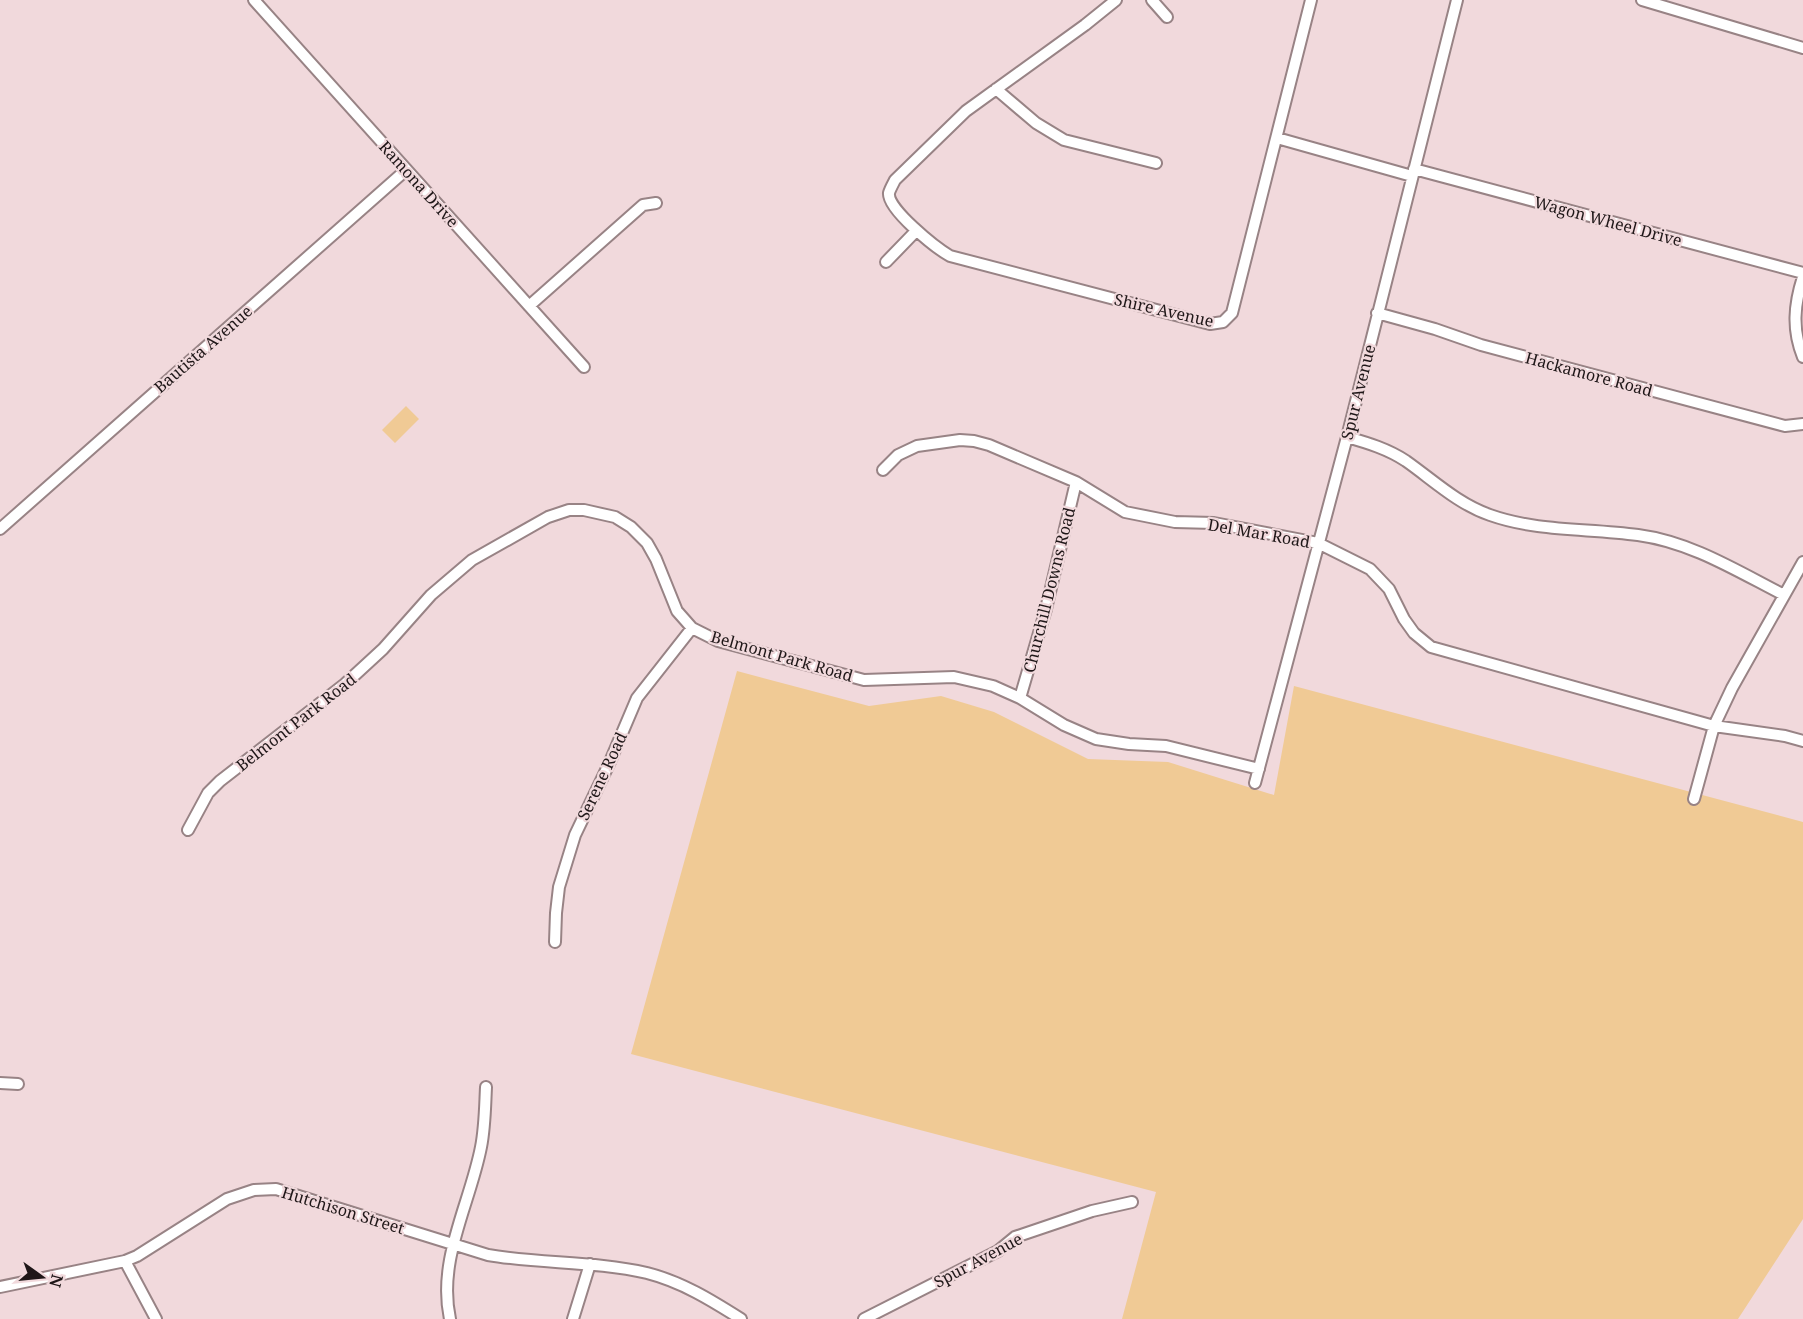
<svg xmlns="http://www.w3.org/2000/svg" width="1803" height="1319" viewBox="0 0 1803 1319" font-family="'Noto Serif',serif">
  <rect width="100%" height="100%" fill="#f1d9dc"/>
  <path fill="#f0ca95" d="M406 406 419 419 395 443 382 430Z
    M737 671 869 706 941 696 994 712 1088 759 1168 762 1274 795 1294 686 1803 822V1219L1738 1319H1122L1156 1192 631 1054Z"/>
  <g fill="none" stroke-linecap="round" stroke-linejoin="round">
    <g stroke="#988385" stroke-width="14">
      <path id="minor" d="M254 0 584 367
        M1116 0 1085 25 966 111 895 180C893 184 890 189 889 193 887 209 936 248 950 256L1210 324 1223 322 1232 313 1311 0
        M1152 0 1167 17
        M1642 0 1803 48
        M996 89 1036 123 1064 140 1156 163
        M1277 138 1412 176
        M1414 169 1803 273
        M886 262 916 231
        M1803 277C1794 305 1792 330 1803 357
        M529 306 643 205 656 203
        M1377 313 1435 329 1481 345 1785 426 1803 424
        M1347 437C1368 443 1388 449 1406 461 1433 480 1458 504 1490 515 1538 532 1588 528 1638 535 1691 542 1737 571 1784 595
        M883 470 898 455 917 446 960 440 974 441 989 445 1076 482 1125 512 1175 522 1214 523 1318 543 1370 569 1389 589 1404 619 1414 633 1431 647 1714 726 1785 736 1803 741
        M0 529 406 170
        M1020 698 1046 609 1076 482
        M1255 783 1347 437 1457 0
        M1694 799 1714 726 1732 688 1803 562
        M188 830 208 793 220 781 345 684 383 649 431 595 472 560 548 517 569 510H584L615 517 631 527 647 543 656 559 677 611 692 628 718 641 864 680 954 677 993 686 1020 698 1064 725 1096 739 1129 744 1166 746 1259 769
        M555 942 556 913 559 887 575 835 609 764 637 698 692 628
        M0 1083 18 1084
        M125 1261 156 1319
        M0 1287 125 1261 137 1256 227 1199 254 1190 276 1189 488 1255C540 1264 595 1261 647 1273 682 1282 711 1300 741 1319
        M450 1319C437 1260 470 1204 481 1147 485 1127 485 1107 486 1087
        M573 1319 590 1264
        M864 1319 998 1251 1015 1237 1092 1211 1132 1202"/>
    </g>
    <use href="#minor" stroke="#fff" stroke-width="10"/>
  </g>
  <g text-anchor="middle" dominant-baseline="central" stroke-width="4.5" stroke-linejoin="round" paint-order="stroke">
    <g font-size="16" fill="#1f1718" stroke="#f1d9dc">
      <text transform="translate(419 184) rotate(48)">Ramona Drive</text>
      <text transform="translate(1608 221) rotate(15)">Wagon Wheel Drive</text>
      <text transform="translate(1164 310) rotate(13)">Shire Avenue</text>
      <text transform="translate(203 349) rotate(-41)">Bautista Avenue</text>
      <text transform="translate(1589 374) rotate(15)">Hackamore Road</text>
      <text transform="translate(1358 392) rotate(-76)">Spur Avenue</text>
      <text transform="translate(1259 533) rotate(10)">Del Mar Road</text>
      <text transform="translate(1049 590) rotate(-76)">Churchill Downs Road</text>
      <text transform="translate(782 656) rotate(16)">Belmont Park Road</text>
      <text transform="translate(296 722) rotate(-38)">Belmont Park Road</text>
      <text transform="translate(602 776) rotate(-65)">Serene Road</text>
      <text transform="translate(343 1210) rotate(17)">Hutchison Street</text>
      <text transform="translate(978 1260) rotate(-28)">Spur Avenue</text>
    </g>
  </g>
  <g transform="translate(42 1277) rotate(105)" stroke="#f1d9dc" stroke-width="4.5" paint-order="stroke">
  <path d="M0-4.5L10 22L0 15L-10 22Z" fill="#1f1718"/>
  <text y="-9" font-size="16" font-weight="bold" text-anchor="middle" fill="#1f1718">N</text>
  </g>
</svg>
